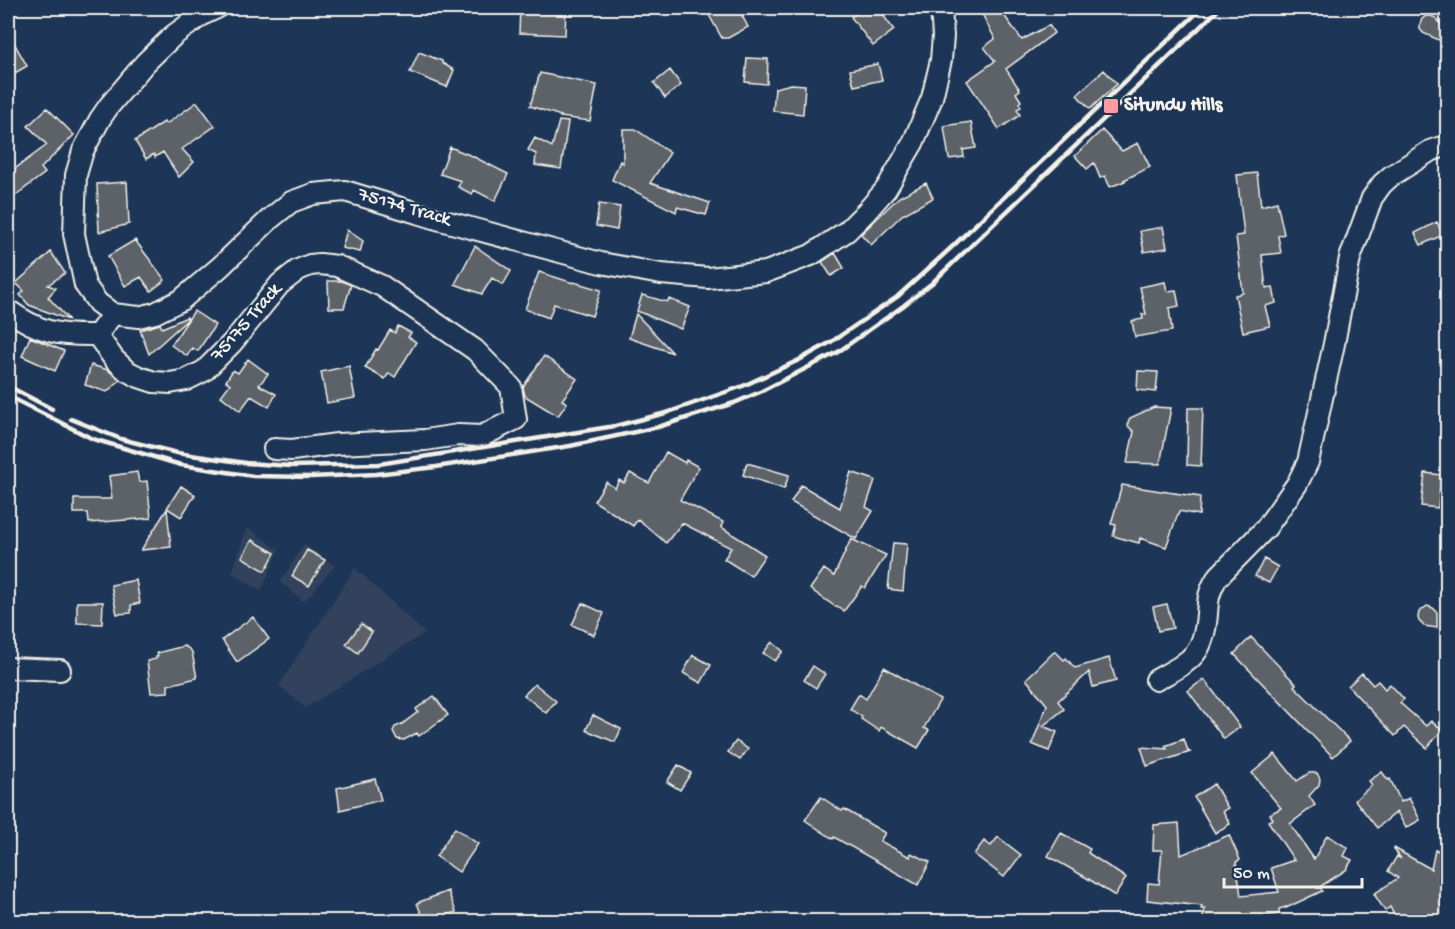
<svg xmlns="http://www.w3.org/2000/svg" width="1455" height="929" viewBox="0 0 1455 929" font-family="'Gochi Hand',sans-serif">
  <rect width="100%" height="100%" fill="#1d3557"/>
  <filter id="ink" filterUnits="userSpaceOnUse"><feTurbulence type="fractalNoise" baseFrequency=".0167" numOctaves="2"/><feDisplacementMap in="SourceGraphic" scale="12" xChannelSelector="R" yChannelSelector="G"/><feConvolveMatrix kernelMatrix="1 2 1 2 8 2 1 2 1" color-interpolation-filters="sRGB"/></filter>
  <g filter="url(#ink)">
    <path fill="#30425c" d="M247 527 279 550 261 591 232 573Z
      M304 544 335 566 304 602 280 582Z
      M355 568 425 633 305 708 279 685Z"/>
    <path fill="#5b6267" stroke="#f4f1e8" stroke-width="1.5" d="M520 8H566L565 35 519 33Z
      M705 8H738L748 27 728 38H722Z
      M864 8H878L894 30 873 46 851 17Z
      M979 8H1000L1006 18 1022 40 1049 25 1054 33 1006 69 1020 90 1016 93 1021 101 1019 103 1021 107 1017 109 1020 115 999 129 967 81 995 61 984 47 995 39Z
      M1426 16H1431L1436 18 1448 33V44L1423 33 1420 29V24L1422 19Z
      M8 32 27 66 8 77Z
      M419 52 442 61V63L454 70 447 87 410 72Z
      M747 58 768 59 767 84 745 82Z
      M878 64 882 80 854 86 850 70Z
      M670 70 681 85 665 98 654 83Z
      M1104 70 1117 84 1090 109 1077 95Z
      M540 73 597 85 590 121 560 117 561 116 530 106Z
      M791 84 805 85 803 114 773 111 775 88Z
      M197 102 215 126 182 149 194 162 179 177 163 152 155 157 154 154 146 159 135 141 164 122 166 124Z
      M47 108 74 135 41 168 45 173 8 201V174L47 145 28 126Z
      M559 121 568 122 561 169 535 165 536 154 528 150 535 138 552 147Z
      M971 122 976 148 963 150 964 157 949 159 944 126Z
      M623 129H635L670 153 650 183 710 203 706 215 677 207 676 212 612 180 620 161 623 163Z
      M1102 130 1122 151 1138 143 1150 167 1124 180 1125 181 1110 187 1105 176 1100 178 1094 163 1087 169 1075 156Z
      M450 147 472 156 508 174 495 201 474 190 472 194 458 187 461 181 440 174Z
      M1257 173 1261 206 1277 202 1284 234 1278 236 1281 253 1262 255 1266 288 1273 287 1276 303 1265 306 1270 326 1243 332 1235 295 1243 293 1236 236 1244 235 1237 175Z
      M127 182 129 224 99 232 97 184Z
      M926 183 933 198 902 215 871 245 861 234 899 197Z
      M599 204 620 207 617 230 596 226Z
      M1437 222 1443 235 1421 245 1415 233Z
      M1163 227 1167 248 1144 252 1140 231Z
      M347 230 363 241 360 252 342 248Z
      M135 240 165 280 151 291 141 277 125 286 108 256Z
      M475 246 511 271 503 285 492 278 482 294 455 284Z
      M51 252 65 273 48 285 56 288 48 297 69 320 29 305 20 295 24 291 16 283Z
      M835 253 844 268 831 276 822 262Z
      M539 272 573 283 574 282 601 290 592 316 554 304 549 318 525 309Z
      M328 281H342L351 285 344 308H329Z
      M1165 282 1167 291 1176 290 1179 306 1169 308 1172 331 1135 337 1132 321 1143 319 1142 314H1146L1140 287Z
      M642 295 667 302 669 299 690 307 681 329 637 311Z
      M194 311 215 325 198 351 192 348 187 356 171 345Z
      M636 314 673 353 629 338Z
      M187 317 188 319 149 354 140 330 160 324 162 328Z
      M398 326 411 333 408 337 416 342 395 377 389 373 385 379 365 368 376 349 378 350 390 330 395 333Z
      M30 337 64 351 55 371 22 356Z
      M544 356 577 379 562 400 567 403 558 416 525 396 523 387Z
      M248 359 268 374 259 385 276 394 269 407 251 396 240 411 221 396 230 384 226 381 233 370 238 373Z
      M91 365 108 370 120 380 107 392 85 385Z
      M349 366 355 398 327 403 321 372Z
      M1138 371 1158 372 1156 392 1137 390Z
      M1154 407 1171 408 1160 464 1127 463 1134 432 1128 426V422L1130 418Z
      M1188 408H1203L1201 466 1187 465Z
      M666 452 685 463 686 460 699 467 680 500 723 522 721 527 765 555 751 576 724 559 731 548 682 523 666 543 638 519 633 526 594 501 606 482 615 488 619 480 624 483 630 473 649 483Z
      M747 463 789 475 784 489 743 475Z
      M137 472 139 482 147 481 151 518 89 523 88 513H74V499H112L109 476Z
      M851 472 875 480 866 507 873 511 856 539 791 502 801 485 840 508Z
      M1425 473 1441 475 1438 508 1421 506Z
      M1122 485 1200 497 1199 515 1179 511 1166 547 1140 538 1139 543 1113 536 1116 525 1111 524Z
      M181 486 195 495 181 517 167 508Z
      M167 509 171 547 141 550Z
      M851 539 886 555 865 588 862 586 844 611 837 606 836 607 810 589 824 569 834 576Z
      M252 540 275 553 265 571 242 557Z
      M893 543 907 544 903 591 888 589Z
      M307 550 325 560 309 586 292 576Z
      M1264 559 1278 567 1269 583 1255 576Z
      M136 580 140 603 131 605V613L117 614 111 585Z
      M77 602H103L102 624 77 623Z
      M582 603 604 613 594 635 572 625Z
      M1167 604 1173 628 1158 631 1153 607Z
      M1427 606 1433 608 1437 612V628L1424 626 1419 621 1418 618 1419 612Z
      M253 617 269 639 237 662 222 640Z
      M361 624 372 632 358 653 346 644Z
      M1251 637 1296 684 1294 686 1350 741 1333 757 1234 654Z
      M772 642 783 651 775 661 763 653Z
      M184 646 188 648 192 652 197 678 168 685V692L151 693 147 661 156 659V657L158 656 157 653Z
      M1055 651 1064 660 1066 658 1075 668 1109 658 1116 681 1093 687 1089 672 1058 701 1064 709 1043 726 1057 732 1049 751 1032 744 1047 705 1026 679Z
      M693 655 711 665 701 683 683 673Z
      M813 666 825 674 816 688 804 680Z
      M884 667 940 700 924 728 929 730 918 748 881 727 879 731 861 719 862 717 850 709 859 694 866 699Z
      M1362 673 1373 685 1378 681 1385 689 1390 684 1404 699 1400 703 1426 726 1431 721 1442 730 1427 748 1404 727 1395 736 1348 686Z
      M1204 679 1240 727 1224 739 1188 691Z
      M535 684 556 701 546 713 524 695Z
      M434 696 448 715 419 736 417 733 404 740 397 739 393 731 395 727 402 724 418 712 416 709Z
      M593 715 621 729 615 742 586 730Z
      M1184 739 1188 751 1190 752 1147 766 1141 747 1167 749 1165 746Z
      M736 741 748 749 740 760 728 752Z
      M1275 754 1297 781 1309 773H1317L1320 779 1319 785 1309 796 1315 805 1290 824 1314 859 1327 835 1348 848 1344 856 1352 860 1346 870 1318 888H1321L1322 891 1286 908V907L1279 909V914L1232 920V921H1202L1205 909H1201L1202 906 1147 900 1148 883 1159 884 1162 850H1153L1154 825 1179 823 1181 855 1229 835 1240 860 1236 862 1241 896 1279 892 1271 868 1294 860 1268 821 1273 819 1270 814 1281 808 1252 773Z
      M678 765 691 773 680 790 667 782Z
      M1382 772 1388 780 1390 779 1401 802 1409 798 1420 820 1406 828 1397 812 1377 828 1355 800 1372 785 1369 781Z
      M375 779 381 800 340 810 337 788Z
      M1214 784 1228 808 1223 811 1230 824 1215 833 1194 797Z
      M821 797 842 811 844 809 885 833 880 841 910 857 911 853 930 862 918 885 834 837 833 839 805 820Z
      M455 828 478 844 459 872 436 856Z
      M1061 833 1090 849 1088 853 1126 878 1115 896 1087 878 1048 856Z
      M998 837 1021 855 1004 877 974 854 984 841 991 846Z
      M1394 848 1431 869 1435 850 1448 853V869L1440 899 1448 904V921H1397L1390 907 1385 911 1374 894 1398 878 1388 871 1397 856 1401 859 1394 849Z
      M448 891 456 912 430 921H424L417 903Z"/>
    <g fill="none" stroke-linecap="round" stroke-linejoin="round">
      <g stroke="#f4f1e8" stroke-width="24">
        <path id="street" d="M217 8 202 15 174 35 145 63 109 106 100 119 83 151 76 175 74 234 85 285 98 303 113 314 138 317 155 313 181 300 220 267 270 219 291 202 313 194 345 191 437 219 601 263 661 274 708 278 766 272 811 255 847 231 866 212 886 189 913 143 932 98 941 60 943 36 941 8
          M8 310C38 332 59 336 97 335
          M113 314 97 335 114 359 127 371 139 377 154 382 170 383 186 380 204 371 232 343 280 284 298 270 310 265 320 264 337 266 382 286 475 350 511 387 516 419 482 436 458 435 425 440 337 444 292 450 274 449
          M8 668 60 670
          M1156 680C1190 661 1204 656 1207 614 1208 599 1209 591 1217 578L1266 528 1297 484 1308 462 1334 344 1350 258 1372 198 1382 184 1391 176 1430 151 1448 145"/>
      </g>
      <use href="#street" stroke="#1d3557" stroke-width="20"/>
      <path stroke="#f4f1e8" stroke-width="4.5" d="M8 386 52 409
        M8 396 93 439 181 465 253 476 311 477 376 474 436 467 570 446 658 427 734 403 760 392 838 352 903 306 932 283 1220 8
        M71 419 121 439 177 453 246 463 291 466 379 464 615 426 666 413 743 386 799 360 831 342 897 297 953 246 1202 8"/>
    </g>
  </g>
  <rect fill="#ff9aa2" stroke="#1d3557" stroke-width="2" x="1103" y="98" width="16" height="16" rx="3"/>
  <g text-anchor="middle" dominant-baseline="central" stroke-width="4.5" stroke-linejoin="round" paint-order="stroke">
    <g font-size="20" font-weight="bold" fill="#f4f1e8" stroke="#1d3557" text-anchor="start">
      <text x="1124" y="106">Situndu Hills</text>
    </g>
    <g font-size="20" fill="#f4f1e8" stroke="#1d3557">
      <text transform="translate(404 208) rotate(16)">75174 Track</text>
      <text transform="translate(247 323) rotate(-49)">75175 Track</text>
    </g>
  </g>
  <rect width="1455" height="929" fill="none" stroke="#1d3557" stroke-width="30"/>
  <rect x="15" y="15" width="1425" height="899" fill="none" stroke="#f4f1e8" stroke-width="2" filter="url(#ink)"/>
  <path d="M1224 878v9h138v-9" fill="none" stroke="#f4f1e8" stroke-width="3"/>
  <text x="1233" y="878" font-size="18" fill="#f4f1e8" stroke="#1d3557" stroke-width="4.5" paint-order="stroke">50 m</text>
</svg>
